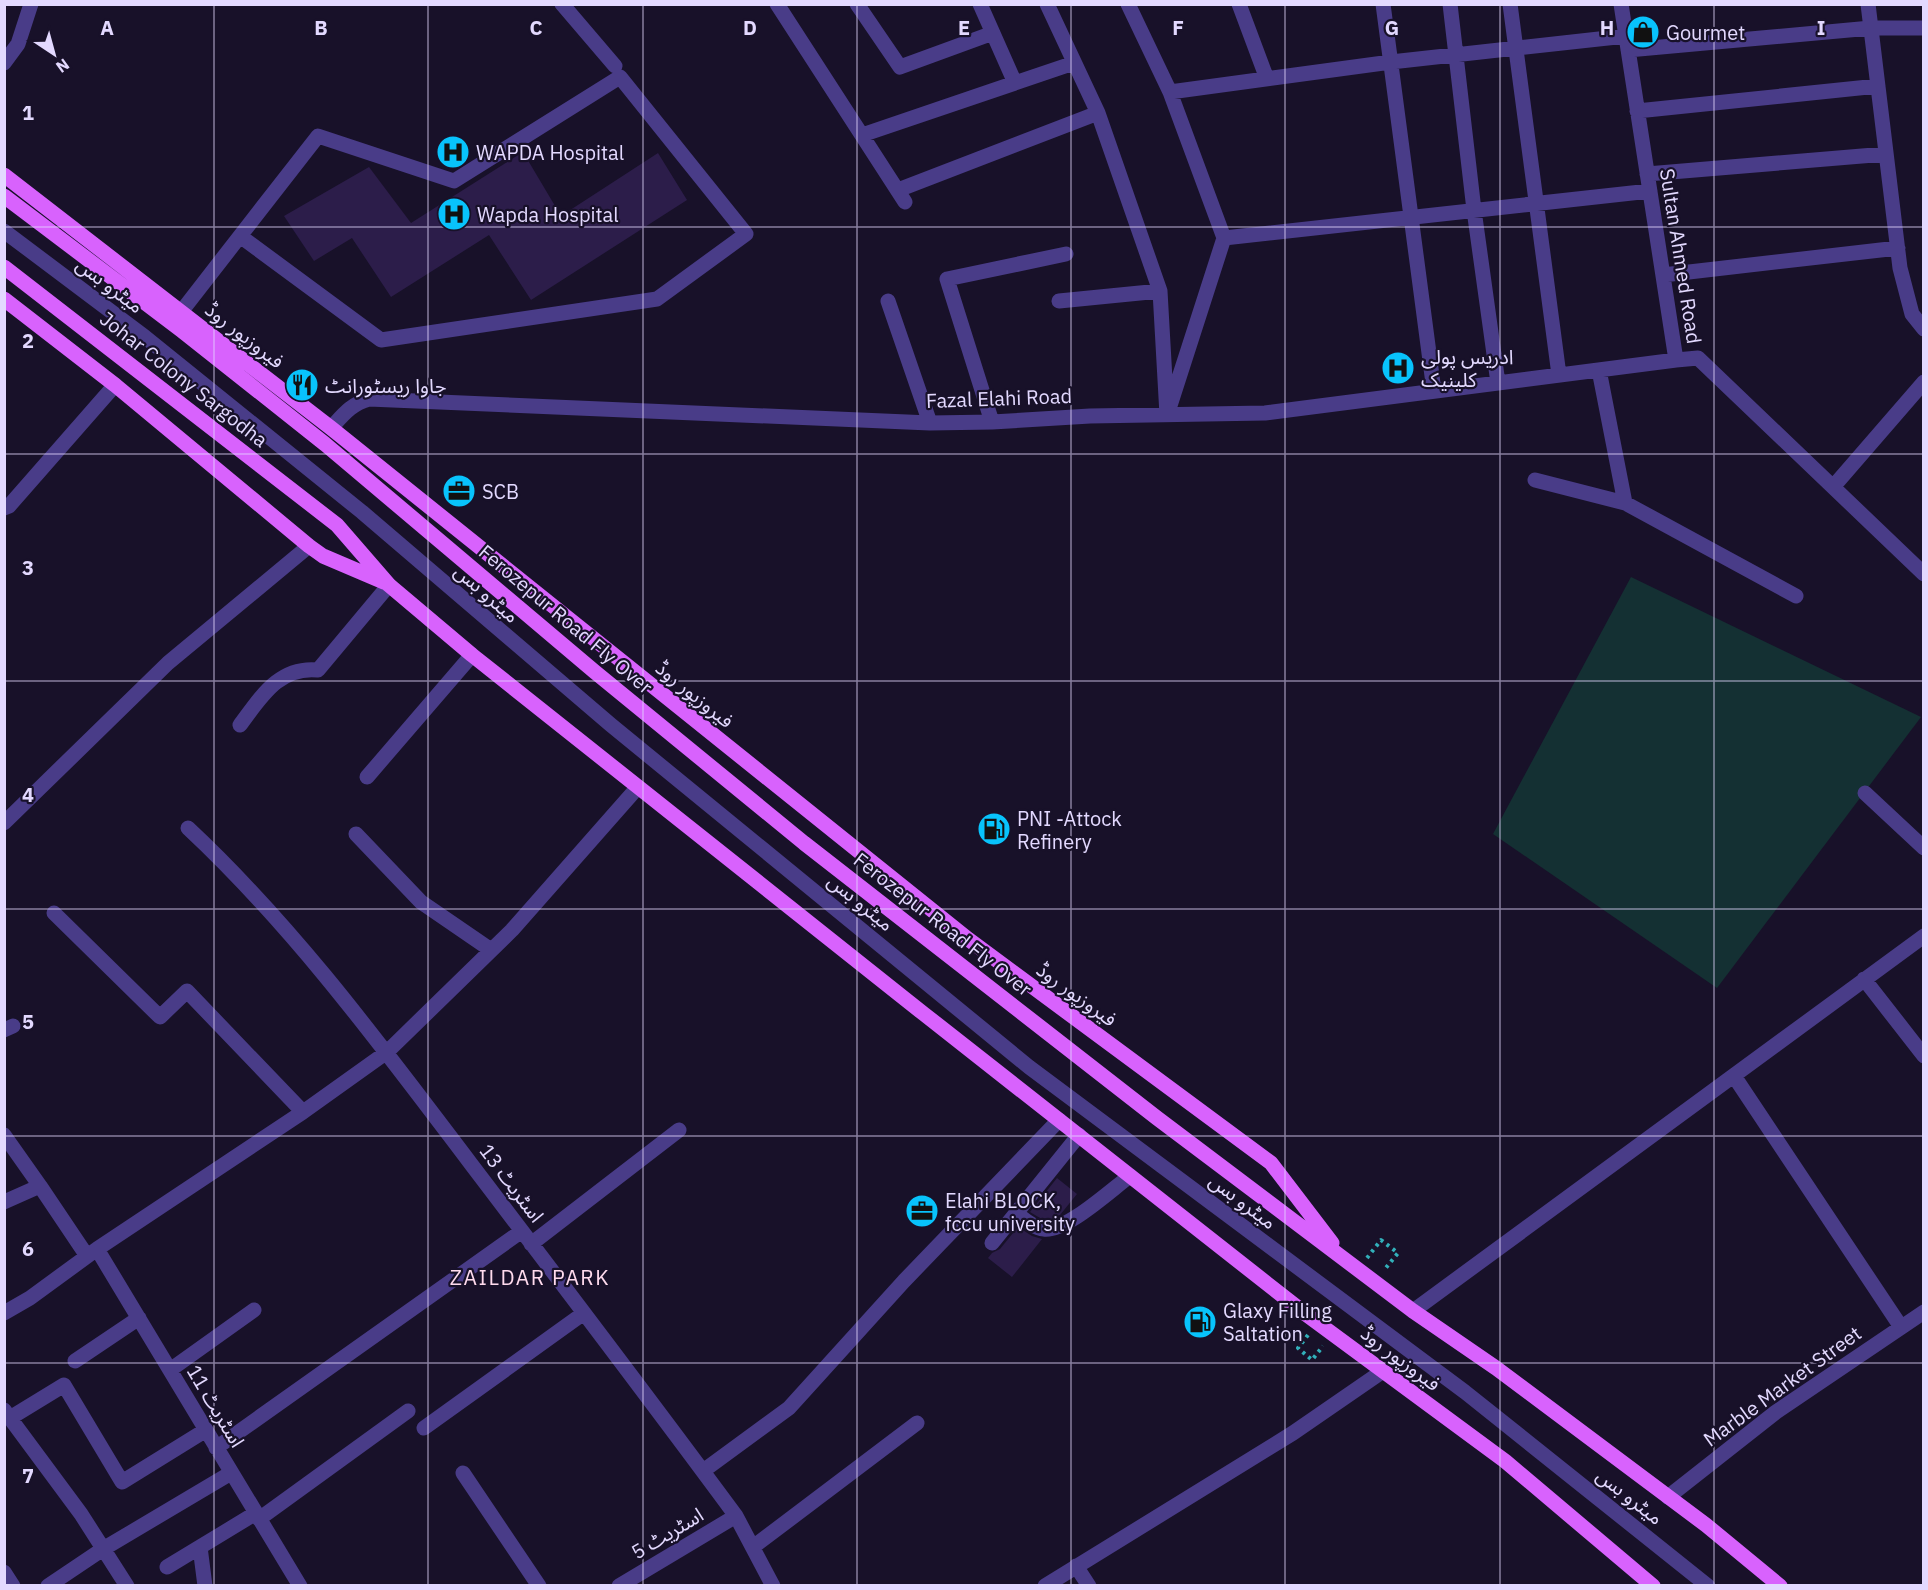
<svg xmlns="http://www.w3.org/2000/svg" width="1928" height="1590" viewBox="0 0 1928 1590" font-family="'IBM Plex Sans','Noto Sans Arabic',sans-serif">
  <rect width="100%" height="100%" fill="#181129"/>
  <path fill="#143033" d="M1631 577 1921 717 1717 988 1493 834Z"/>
  <path fill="#2c1d4a" d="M523 152 561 216 658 153 687 200 531 300 489 235 391 297 352 238 314 261 284 216 369 167 411 223Z
    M1057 1178 1077 1194 1060 1215 1051 1219 1040 1218 1030 1212Z
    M1018 1227 1032 1236 1042 1239 1012 1277 988 1258 992 1253 1000 1249Z"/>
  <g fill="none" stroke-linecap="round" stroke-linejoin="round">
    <path stroke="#32b0ba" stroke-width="4" stroke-dasharray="3 4.5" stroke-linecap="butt" d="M1367 1258 1381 1240 1398 1253 1385 1269
      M1308 1335 1298 1348 1312 1360 1323 1346"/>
    <path stroke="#493c88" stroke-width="15" d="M562 4 615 66
      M777 4 905 202
      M857 4 900 67 993 33
      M980 4 1015 83
      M1047 4 1098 113 1160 291 1167 415 1224 238 1170 92 1128 4
      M1239 4 1267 79
      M1383 4 1434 391
      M1450 4 1474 210 1498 383
      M1510 4 1559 375
      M1621 4 1676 360 1698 358 1924 574
      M1868 4 1900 268 1912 314 1924 329
      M1628 50 1871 28H1924
      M4 63 18 44 31 4
      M1170 92 1391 62 1626 36
      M1637 111 1878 86
      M862 135 1074 63
      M1647 174 1886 154
      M898 190 1098 113
      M4 231 145 337 362 512 611 725 1029 1067 1465 1392 1708 1586
      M1224 238 1650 191
      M1663 275 1898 248
      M888 301 930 423
      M1059 301 1160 291
      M181 312 240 236 381 340 657 299 746 234 620 77 454 181 318 136 240 236
      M1599 370 1625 503
      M992 422 947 279 1066 254
      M331 428C343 415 351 404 369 399L930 423 992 422 1090 416 1265 413 1676 360
      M1535 480 1625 503 1796 596
      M1833 487 1924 382
      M4 508 9 506 115 385
      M240 725C261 697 279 666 318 670L389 585
      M367 777 472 655
      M1865 793 1924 848
      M4 823 168 663 309 546
      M188 828C295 928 383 1048 471 1164 560 1281 649 1398 736 1516L773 1586
      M356 834 421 902 491 950
      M54 913 160 1017 187 991 303 1112
      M1864 979 1924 1056
      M4 1030 13 1026
      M1734 1076 1901 1327
      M4 1135 40 1186
      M4 1202 40 1186 87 1256
      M1016 1213C1024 1219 1033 1228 1044 1229 1066 1232 1112 1189 1130 1176
      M992 1243 1079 1135
      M531 1244 679 1130
      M97 1249 300 1586
      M1413 1311 1924 936
      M4 1313 30 1298 97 1249 303 1112 387 1052 512 930 638 787
      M75 1361 139 1318
      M170 1370 254 1310
      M4 1410 81 1514 127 1586
      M10 1418 64 1385 122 1482 206 1430
      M424 1428 584 1313
      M216 1448 522 1231
      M703 1471 789 1408 904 1281 1059 1120
      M463 1473 539 1586
      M1668 1497 1776 1412 1924 1312
      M259 1519 408 1411
      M200 1547 205 1586
      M753 1547 917 1423
      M1076 1566 1089 1586
      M167 1567 256 1513
      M4 1572 13 1586
      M48 1586 103 1549 231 1473
      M619 1586 736 1516
      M1045 1586 1293 1433 1383 1371"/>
    <path stroke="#d862fd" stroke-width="15" d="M4 175 331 428 968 939 1271 1163 1332 1243
      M4 196 181 330 325 444 595 672 804 843 1157 1118 1413 1311 1496 1368 1706 1525 1780 1586
      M4 267 337 525 389 585 472 655 924 1014 1307 1315 1505 1461 1653 1586
      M4 299 115 385 309 546 323 556 384 582"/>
  </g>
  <path fill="none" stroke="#e3d9ff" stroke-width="1.5" stroke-opacity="0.55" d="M214 4V1586M428 4V1586M643 4V1586M857 4V1586M1071 4V1586M1285 4V1586M1500 4V1586M1714 4V1586M4 227H1924M4 454H1924M4 681H1924M4 909H1924M4 1136H1924M4 1363H1924"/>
  <defs>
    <g id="shop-disc" transform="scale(1.725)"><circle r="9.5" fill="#08c3fc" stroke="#181129"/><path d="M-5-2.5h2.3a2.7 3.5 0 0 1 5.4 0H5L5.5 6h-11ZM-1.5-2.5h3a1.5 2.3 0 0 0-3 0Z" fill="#111"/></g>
    <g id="hospital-disc" transform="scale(1.725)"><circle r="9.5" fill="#08c3fc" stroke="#181129"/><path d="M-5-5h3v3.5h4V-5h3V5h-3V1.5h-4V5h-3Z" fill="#111"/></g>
    <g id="restaurant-disc" transform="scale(1.725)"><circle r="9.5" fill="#08c3fc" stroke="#181129"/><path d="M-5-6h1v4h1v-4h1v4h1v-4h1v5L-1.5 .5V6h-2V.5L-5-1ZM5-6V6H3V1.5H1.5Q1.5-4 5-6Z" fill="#111"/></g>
    <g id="office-disc" transform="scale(1.725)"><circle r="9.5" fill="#08c3fc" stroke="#181129"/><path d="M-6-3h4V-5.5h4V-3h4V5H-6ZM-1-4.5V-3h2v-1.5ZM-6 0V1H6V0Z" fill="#111"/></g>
    <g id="fuel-disc" transform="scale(1.725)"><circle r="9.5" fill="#08c3fc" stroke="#181129"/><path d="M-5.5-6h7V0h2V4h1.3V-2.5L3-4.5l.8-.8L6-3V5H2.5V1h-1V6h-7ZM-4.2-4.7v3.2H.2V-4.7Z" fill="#111"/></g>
  </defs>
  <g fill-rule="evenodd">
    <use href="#shop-disc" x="1643" y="32"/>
    <use href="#hospital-disc" x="453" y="152"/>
    <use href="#hospital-disc" x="454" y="214"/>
    <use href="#hospital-disc" x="1398" y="368"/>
    <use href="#restaurant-disc" x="302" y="385"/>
    <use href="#office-disc" x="459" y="491"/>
    <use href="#fuel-disc" x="994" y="829"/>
    <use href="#office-disc" x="922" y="1211"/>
    <use href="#fuel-disc" x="1200" y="1322"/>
  </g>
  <g text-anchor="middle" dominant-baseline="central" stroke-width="4.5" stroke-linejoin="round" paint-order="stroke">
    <g font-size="20" fill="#e3d9ff" stroke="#181129" text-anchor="start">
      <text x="1666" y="32">Gourmet</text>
      <text x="476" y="152">WAPDA Hospital</text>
      <text x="477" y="214">Wapda Hospital</text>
      <text x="1421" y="356">ادریس پولی<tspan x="1421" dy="23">کلینیک</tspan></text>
      <text x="325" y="385">جاوا ریسٹورانٹ</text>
      <text x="482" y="491">SCB</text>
      <text x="1017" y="818">PNI -Attock<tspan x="1017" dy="23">Refinery</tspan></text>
      <text x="945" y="1200">Elahi BLOCK,<tspan x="945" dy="23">fccu university</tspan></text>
      <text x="1223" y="1310">Glaxy Filling<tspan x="1223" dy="23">Saltation</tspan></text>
    </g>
    <g font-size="20" fill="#e3d9ff" stroke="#181129">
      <text transform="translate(1681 256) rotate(81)">Sultan Ahmed Road</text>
      <text transform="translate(110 285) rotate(37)">میٹرو بس</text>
      <text transform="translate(245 335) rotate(38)">فیروزپور روڈ</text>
      <text transform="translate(184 379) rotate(38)">Johar Colony Sargodha</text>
      <text transform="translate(999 398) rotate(-2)">Fazal Elahi Road</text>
      <text transform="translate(487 593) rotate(41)">میٹرو بس</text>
      <text transform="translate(566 619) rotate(40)">Ferozepur Road Fly Over</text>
      <text transform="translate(695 694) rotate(39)">فیروزپور روڈ</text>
      <text transform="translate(861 902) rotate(39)">میٹرو بس</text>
      <text transform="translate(943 924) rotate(38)">Ferozepur Road Fly Over</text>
      <text transform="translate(1077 994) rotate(36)">فیروزپور روڈ</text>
      <text transform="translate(512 1183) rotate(53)">اسٹریٹ 13</text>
      <text transform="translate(1243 1201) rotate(37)">میٹرو بس</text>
      <text transform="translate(1401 1358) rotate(37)">فیروزپور روڈ</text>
      <text transform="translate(1782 1386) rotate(-36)">Marble Market Street</text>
      <text transform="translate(216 1406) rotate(59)">اسٹریٹ 11</text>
      <text transform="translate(1630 1496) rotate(38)">میٹرو بس</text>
      <text transform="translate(667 1533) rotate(-31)">اسٹریٹ 5</text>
    </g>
    <g font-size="21" letter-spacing="1.5" fill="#ffdbed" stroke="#181129">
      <text x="530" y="1277">ZAILDAR PARK</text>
    </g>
  </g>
  <g font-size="20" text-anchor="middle" font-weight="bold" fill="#e3d9ff" stroke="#181129" stroke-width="4.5" stroke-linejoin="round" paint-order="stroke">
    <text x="107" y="35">A</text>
    <text x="321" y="35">B</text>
    <text x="536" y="35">C</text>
    <text x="750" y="35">D</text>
    <text x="964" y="35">E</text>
    <text x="1178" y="35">F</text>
    <text x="1392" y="35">G</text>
    <text x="1607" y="35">H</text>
    <text x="1821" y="35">I</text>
    <text x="28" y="120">1</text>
    <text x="28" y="348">2</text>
    <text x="28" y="575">3</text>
    <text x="28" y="802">4</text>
    <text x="28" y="1029">5</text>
    <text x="28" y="1256">6</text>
    <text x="28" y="1483">7</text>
  </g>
  <rect width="1928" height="1590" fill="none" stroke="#e3d9ff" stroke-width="12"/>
  <g transform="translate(54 54) rotate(144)" stroke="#181129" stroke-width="4.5" paint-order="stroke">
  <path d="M0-4.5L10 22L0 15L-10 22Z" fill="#e3d9ff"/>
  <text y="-9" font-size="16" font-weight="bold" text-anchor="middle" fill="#e3d9ff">N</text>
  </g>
</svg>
